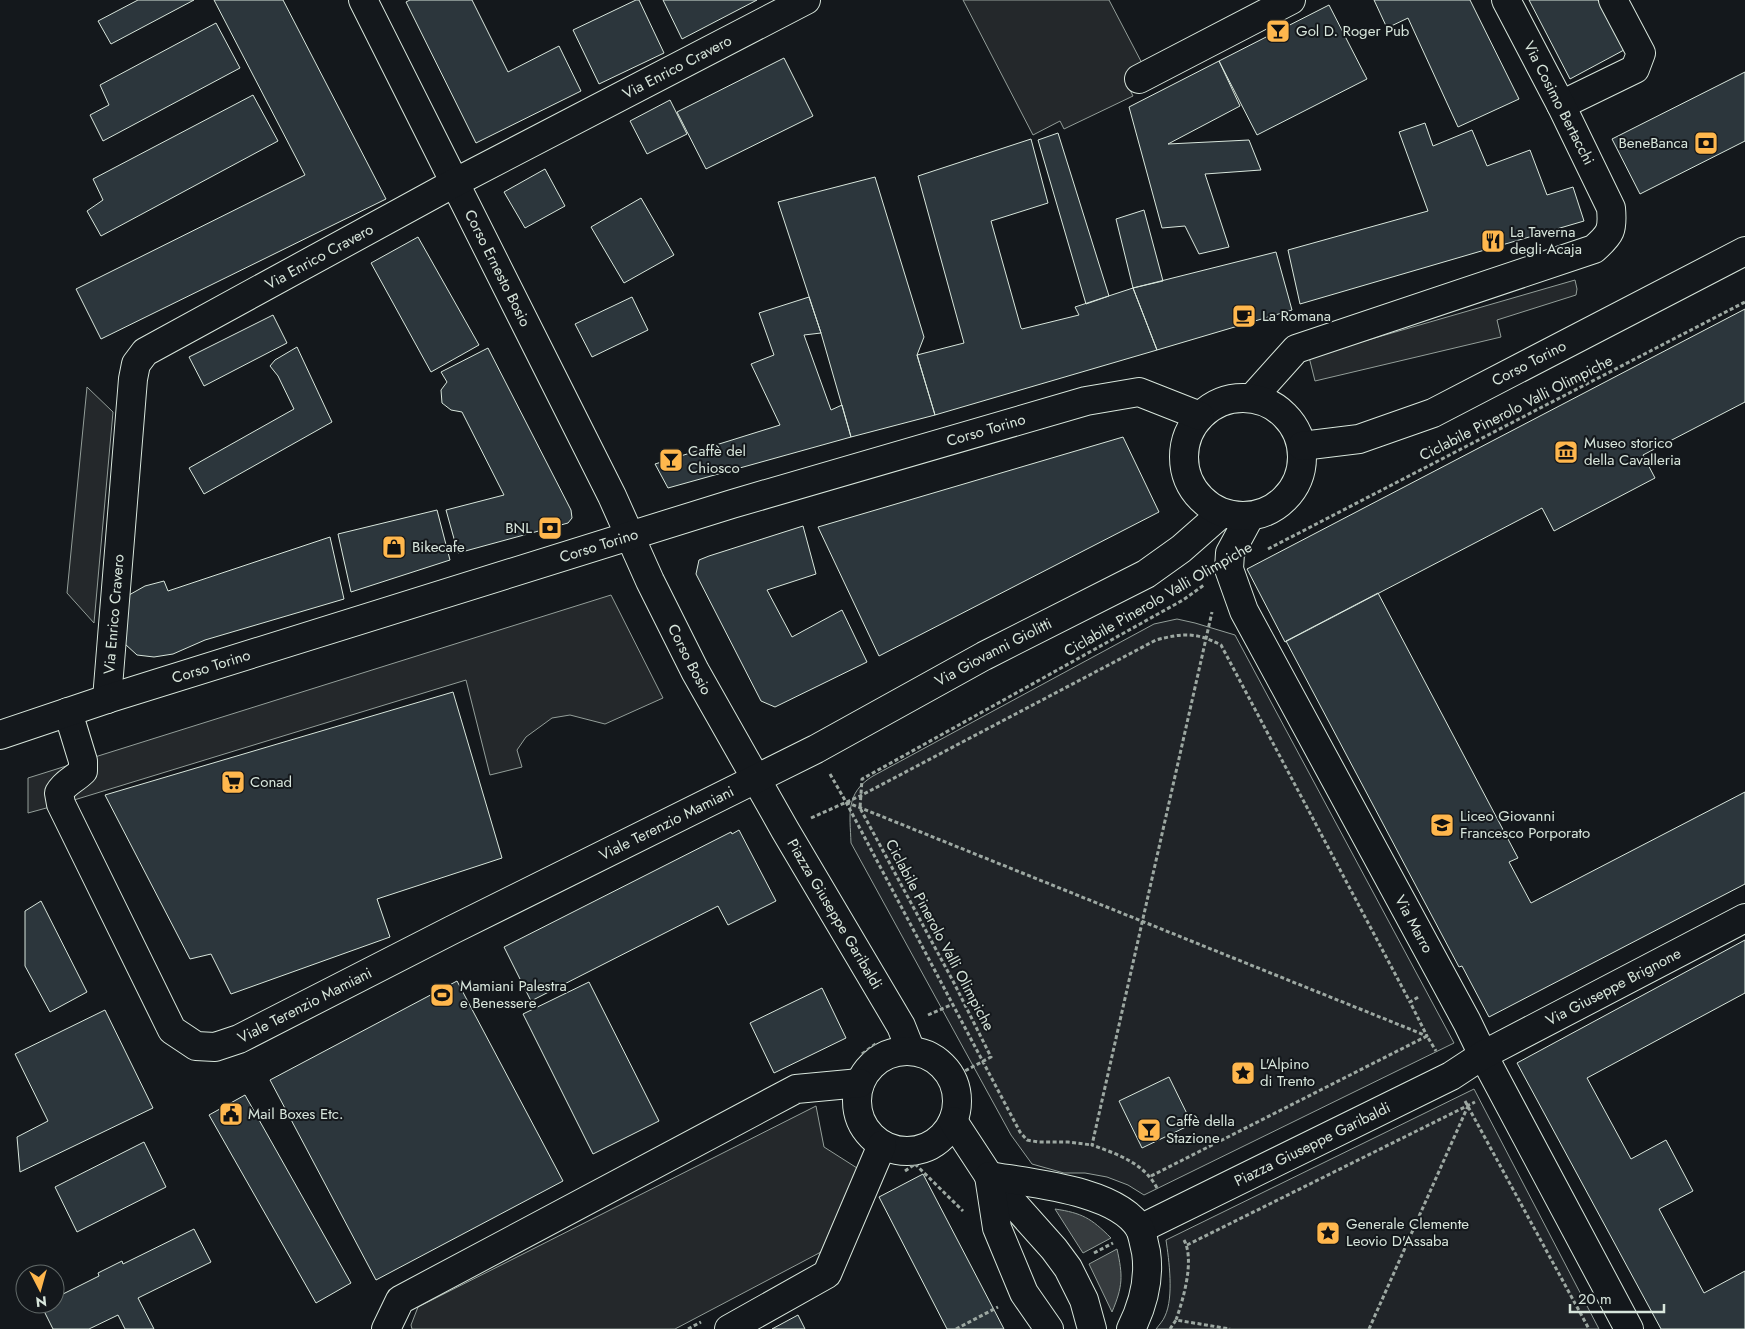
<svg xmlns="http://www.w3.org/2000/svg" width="1745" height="1329" viewBox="0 0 1745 1329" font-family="Jost,sans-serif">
  <rect width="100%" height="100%" fill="#14181c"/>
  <path fill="#202428" stroke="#939e99" d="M1177 619 1195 623 1235 635 1454 1043 1144 1195 1128 1185 1107 1177 1085 1173H1064L1032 1164 1011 1135 851 843C850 814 845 793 873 776L1154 624Z
    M1474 1089 1599 1329H1156C1159 1325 1163 1321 1165 1316 1174 1297 1169 1260 1166 1240Z"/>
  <path fill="#24282b" stroke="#939e99" d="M963 0H1109L1144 67 1128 86 1133 96 1064 129 1060 121 1033 135Z
    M1575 280 1577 289 1576 295 1497 320 1501 337 1315 381 1309 357Z
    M87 387 113 412 94 623 67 593Z
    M611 595 663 698 605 724 570 715 552 718 526 737 517 750 522 767 490 775 466 680 61 804 28 813V778Z
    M816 1106 824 1147 857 1168 821 1252 675 1329H412L411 1325 418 1307Z"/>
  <path fill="#363b3e" stroke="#939e99" d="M1055 1209C1082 1213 1091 1218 1111 1238L1083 1253Z
    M1117 1249C1123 1276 1123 1286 1112 1312L1089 1264Z"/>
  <path fill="#2c363c" stroke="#d8e6dc" d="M138 0H194L111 44 98 21Z
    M214 0H283L386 199 101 339 76 289 305 175Z
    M410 0H472L508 72 559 46 581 91 476 143 406 2Z
    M636 0H639L664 53 599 84 573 30Z
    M663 0H757L682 39Z
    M1374 0H1470L1519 99 1458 127 1408 18 1387 28Z
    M1529 0H1598L1624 50 1570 79Z
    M1329 5 1367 79 1257 135 1219 61Z
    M216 23 240 68 103 141 90 115 109 105 100 85Z
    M784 58 813 116 706 169 677 112Z
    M1219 61 1240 106 1168 144 1249 140 1261 170 1205 174 1229 247 1199 254 1185 226 1162 228 1129 107Z
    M1745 72V141L1640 194 1612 139Z
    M253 95 278 141 101 236 87 211 103 200 93 179Z
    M670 100 687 134 647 154 630 121Z
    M1425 123 1433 146 1472 130 1487 166 1530 150 1547 195 1573 187 1584 221 1300 304 1288 250 1428 211 1399 132Z
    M1058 133 1109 296 1086 304 1038 140Z
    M1031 139 1048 203 991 221 1021 328 1022 329 1079 315 1075 307 1133 288 1157 350 935 415 917 355 964 343 918 176Z
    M545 169 565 206 525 228 504 192Z
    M875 177 924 337 917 355 935 415 851 437 821 333 778 202Z
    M641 198 674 255 624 283 591 227Z
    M1144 210 1163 281 1133 288 1116 219Z
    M418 237 479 345 431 372 371 263Z
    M1276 252 1292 310 1157 350 1133 288Z
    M632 297 648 330 592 357 575 324Z
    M809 297 821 333 804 335 831 410 842 405 851 437 668 488 655 464 780 425 751 364 774 355 759 313Z
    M1745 309V402L1643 455 1655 478 1554 531 1542 508 1285 642 1247 569Z
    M273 315 287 343 204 386 189 357Z
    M297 347 332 422 204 494 189 468 294 409 278 376 270 366 275 360Z
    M488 348 571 510 572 518 568 523 458 553 446 510 504 495 462 412 451 410 442 403 441 390 447 382 441 372Z
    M1123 437 1159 512 879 656 818 527Z
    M437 510 450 560 351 592 338 534Z
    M803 526 816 574 767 590 792 637 842 610 867 662 775 707 761 701 696 574 699 560 709 556Z
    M330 537 344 599 205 640 173 654 154 657 137 655 125 644 129 595 145 586 164 581 168 591Z
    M1378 593 1518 858 1509 862 1531 903 1745 792V884L1489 1017 1462 966 1459 967 1286 641Z
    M453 692 502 858 377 899 390 937 231 994 211 954 190 959 105 795Z
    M739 830 776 901 728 925 718 906 531 1001 504 947 731 832 732 834Z
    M41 901 87 992 50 1012 25 966V911Z
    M1745 940V993L1587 1078 1631 1159 1666 1140 1693 1191 1659 1209 1704 1293 1745 1271V1329H1661L1517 1063Z
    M457 981 563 1181 376 1280 270 1080Z
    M589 982 659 1121 593 1154 523 1014Z
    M822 988 846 1038 774 1073 750 1023Z
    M105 1010 153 1108 20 1172 17 1137 48 1121 15 1054Z
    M1169 1077 1192 1124 1142 1148 1119 1101Z
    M245 1095 351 1283 316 1303 209 1115Z
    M144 1142 166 1187 77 1232 55 1187Z
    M923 1174 1004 1329H947L879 1197Z
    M194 1229 211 1262 138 1298 154 1329H125L118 1315 89 1329H53L41 1305 55 1304V1298L99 1276 98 1273 122 1261 123 1264Z
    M798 1315 805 1329H772Z"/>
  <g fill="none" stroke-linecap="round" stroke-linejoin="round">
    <g stroke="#d8e6dc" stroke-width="30">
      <g id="minor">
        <path id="s1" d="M363 0 612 496 650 581 695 671 785 830 901 1026 911 1051"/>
        <path d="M1139 79 1291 0"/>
        <path d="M1561 105 1635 69 1641 53 1613 0"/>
        <path d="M1252 398 1296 349 1594 249C1611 234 1613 230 1611 208L1561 105 1506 0"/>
        <path id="s2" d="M1250 516 1230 553 1229 569 1244 611 1467 1022 1483 1055 1629 1329"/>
        <path id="s3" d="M107 699 133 379 136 364 145 352 456 182 806 0"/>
        <path id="s4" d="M68 712 83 761V771C74 780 65 782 59 793L61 804 172 1030 196 1046 215 1047 239 1039 452 930 816 749 984 656 1146 574 1181 549 1222 513"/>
        <circle cx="907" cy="1101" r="50"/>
        <path d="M953 1121 989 1176 1054 1249 1068 1268 1084 1300 1092 1329"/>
        <path id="s5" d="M1140 1229 1451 1076 1483 1055 1745 918"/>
        <path d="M386 1329 400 1300 796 1089 860 1083"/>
        <path d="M729 1329 827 1274 882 1145"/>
        <path d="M1049 1329 1024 1293 997 1228 989 1176C1029 1183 1118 1190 1140 1229 1143 1236 1144 1244 1146 1252 1150 1279 1143 1305 1131 1329"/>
      </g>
    </g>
    <g stroke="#d8e6dc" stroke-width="30">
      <g id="major">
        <circle cx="1243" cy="457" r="59"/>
        <path id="s6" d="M1302 446 1359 439 1433 413 1745 251"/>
        <path id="s7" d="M0 735 107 699 732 504 1086 401 1139 392 1200 416"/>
      </g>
    </g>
    <path stroke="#9da8a2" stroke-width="3" stroke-dasharray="4 2.5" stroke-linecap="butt" d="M1268 549 1745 302
      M830 774 846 802 1427 1036 1410 1002 1420 996
      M846 802 1020 1132 1027 1140 1038 1142H1068L1092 1145
      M811 818 860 796 1156 640C1183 633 1196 632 1221 645L1410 1002
      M928 1015 953 1004
      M862 1054 877 1043
      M964 1094 961 1073 991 1057 954 983 860 808 862 779 1183 600 1204 585
      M1465 1101 1589 1329
      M915 1164 963 1211
      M905 1171 937 1149
      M1151 1176 1427 1036 1436 1051
      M1157 1188C1144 1163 1117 1154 1092 1145L1212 612
      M1184 1240C1195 1260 1183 1300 1176 1320L1230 1329
      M1187 1245 1475 1102
      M1094 1253 1113 1243
      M688 1329 701 1322
      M956 1329 998 1307
      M1170 1329 1176 1320
      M1369 1329 1468 1106"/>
    <use href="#minor" stroke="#14181c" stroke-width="28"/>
    <use href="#major" stroke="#14181c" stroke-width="28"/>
  </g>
  <defs>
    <g id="bar-square" transform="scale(1.25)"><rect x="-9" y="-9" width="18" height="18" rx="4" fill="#ffb74d" stroke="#14181c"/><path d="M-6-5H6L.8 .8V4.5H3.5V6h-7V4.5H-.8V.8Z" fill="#111"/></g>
    <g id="bank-square" transform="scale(1.25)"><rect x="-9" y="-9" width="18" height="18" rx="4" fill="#ffb74d" stroke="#14181c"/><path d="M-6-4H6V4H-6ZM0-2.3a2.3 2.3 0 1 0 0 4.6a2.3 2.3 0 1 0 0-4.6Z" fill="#111"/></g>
    <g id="restaurant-square" transform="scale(1.25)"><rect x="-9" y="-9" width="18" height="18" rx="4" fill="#ffb74d" stroke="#14181c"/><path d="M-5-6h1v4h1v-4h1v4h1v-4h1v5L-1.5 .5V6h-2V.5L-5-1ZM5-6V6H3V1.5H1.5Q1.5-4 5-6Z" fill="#111"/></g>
    <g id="cafe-square" transform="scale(1.25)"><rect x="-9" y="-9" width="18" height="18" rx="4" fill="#ffb74d" stroke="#14181c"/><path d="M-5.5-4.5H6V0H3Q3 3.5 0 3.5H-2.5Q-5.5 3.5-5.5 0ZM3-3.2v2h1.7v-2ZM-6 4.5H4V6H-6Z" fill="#111"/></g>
    <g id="museum-square" transform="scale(1.25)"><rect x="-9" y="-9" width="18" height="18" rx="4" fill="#ffb74d" stroke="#14181c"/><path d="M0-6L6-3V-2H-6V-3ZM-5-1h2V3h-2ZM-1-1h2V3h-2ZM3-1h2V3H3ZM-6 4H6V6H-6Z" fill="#111"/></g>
    <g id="shop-square" transform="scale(1.25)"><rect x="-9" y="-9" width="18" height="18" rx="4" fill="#ffb74d" stroke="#14181c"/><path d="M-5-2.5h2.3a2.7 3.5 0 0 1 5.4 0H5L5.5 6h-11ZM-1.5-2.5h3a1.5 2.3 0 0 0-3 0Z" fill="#111"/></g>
    <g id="supermarket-square" transform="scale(1.25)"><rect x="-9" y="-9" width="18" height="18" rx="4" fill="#ffb74d" stroke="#14181c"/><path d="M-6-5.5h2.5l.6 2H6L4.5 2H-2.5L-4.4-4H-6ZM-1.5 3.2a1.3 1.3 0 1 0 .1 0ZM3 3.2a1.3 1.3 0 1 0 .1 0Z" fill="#111"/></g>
    <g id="school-square" transform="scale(1.25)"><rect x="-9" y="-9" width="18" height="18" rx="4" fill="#ffb74d" stroke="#14181c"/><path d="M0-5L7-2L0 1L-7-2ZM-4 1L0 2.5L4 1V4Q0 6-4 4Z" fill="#111"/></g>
    <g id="stadium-square" transform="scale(1.25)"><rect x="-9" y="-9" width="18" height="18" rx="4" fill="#ffb74d" stroke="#14181c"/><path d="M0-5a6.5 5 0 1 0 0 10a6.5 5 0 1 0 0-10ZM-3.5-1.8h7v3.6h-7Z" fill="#111"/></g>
    <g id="sight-square" transform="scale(1.25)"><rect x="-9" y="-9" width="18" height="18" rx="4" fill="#ffb74d" stroke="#14181c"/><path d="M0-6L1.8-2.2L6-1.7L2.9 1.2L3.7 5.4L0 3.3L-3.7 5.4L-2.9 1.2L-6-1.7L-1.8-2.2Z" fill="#111"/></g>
    <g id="civic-square" transform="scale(1.25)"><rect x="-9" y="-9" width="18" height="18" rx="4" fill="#ffb74d" stroke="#14181c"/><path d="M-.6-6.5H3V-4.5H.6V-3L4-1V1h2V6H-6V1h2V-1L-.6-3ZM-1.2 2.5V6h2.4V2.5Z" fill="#111"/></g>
  </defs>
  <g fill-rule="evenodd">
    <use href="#bar-square" x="1278" y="31"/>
    <use href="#bank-square" x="1706" y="143"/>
    <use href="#restaurant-square" x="1493" y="241"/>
    <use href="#cafe-square" x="1244" y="316"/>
    <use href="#museum-square" x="1566" y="452"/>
    <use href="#bar-square" x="671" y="460"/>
    <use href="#bank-square" x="550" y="528"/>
    <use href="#shop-square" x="394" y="547"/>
    <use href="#supermarket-square" x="233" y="782"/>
    <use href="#school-square" x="1442" y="825"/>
    <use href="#stadium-square" x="442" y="995"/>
    <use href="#sight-square" x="1243" y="1073"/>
    <use href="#civic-square" x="231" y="1114"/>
    <use href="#bar-square" x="1149" y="1130"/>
    <use href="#sight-square" x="1328" y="1233"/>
  </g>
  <g text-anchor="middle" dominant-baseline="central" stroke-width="4" stroke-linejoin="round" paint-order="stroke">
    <g font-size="15" fill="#d8e6dc" stroke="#14181c" text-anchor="start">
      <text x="1296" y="31">Gol D. Roger Pub</text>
      <text x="1688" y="143" text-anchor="end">BeneBanca</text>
      <text x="1510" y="232">La Taverna<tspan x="1510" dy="17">degli Acaja</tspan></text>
      <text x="1262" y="316">La Romana</text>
      <text x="1584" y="443">Museo storico<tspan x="1584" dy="17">della Cavalleria</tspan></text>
      <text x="688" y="451">Caffè del<tspan x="688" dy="17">Chiosco</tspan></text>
      <text x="532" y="528" text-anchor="end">BNL</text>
      <text x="412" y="547">Bikecafe</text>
      <text x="250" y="782">Conad</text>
      <text x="1460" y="816">Liceo Giovanni<tspan x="1460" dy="17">Francesco Porporato</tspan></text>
      <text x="460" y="986">Mamiani Palestra<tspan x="460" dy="17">e Benessere</tspan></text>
      <text x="1260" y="1064">L'Alpino<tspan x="1260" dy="17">di Trento</tspan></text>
      <text x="248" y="1114">Mail Boxes Etc.</text>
      <text x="1166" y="1121">Caffè della<tspan x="1166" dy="17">Stazione</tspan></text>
      <text x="1346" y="1224">Generale Clemente<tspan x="1346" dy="17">Leovio D'Assaba</tspan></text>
    </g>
    <g font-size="15" fill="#d8e6dc" stroke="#14181c">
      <text stroke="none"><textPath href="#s3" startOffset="955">Via Enrico Cravero</textPath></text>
      <text transform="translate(1559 103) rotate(63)">Via Cosimo Bertacchi</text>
      <text stroke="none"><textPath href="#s3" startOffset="550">Via Enrico Cravero</textPath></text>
      <text stroke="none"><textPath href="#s1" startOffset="300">Corso Ernesto Bosio</textPath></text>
      <text stroke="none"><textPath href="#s6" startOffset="244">Corso Torino</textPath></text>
      <text transform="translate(1516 408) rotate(-27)">Ciclabile Pinerolo Valli Olimpiche</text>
      <text stroke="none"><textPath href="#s7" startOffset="1032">Corso Torino</textPath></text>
      <text stroke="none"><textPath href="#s7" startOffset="628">Corso Torino</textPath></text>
      <text transform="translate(1158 599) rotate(-30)">Ciclabile Pinerolo Valli Olimpiche</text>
      <text stroke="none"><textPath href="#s3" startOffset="85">Via Enrico Cravero</textPath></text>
      <text stroke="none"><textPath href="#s4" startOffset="1278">Via Giovanni Giolitti</textPath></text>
      <text stroke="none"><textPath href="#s1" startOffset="736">Corso Bosio</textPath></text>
      <text stroke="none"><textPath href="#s7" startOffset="222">Corso Torino</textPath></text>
      <text stroke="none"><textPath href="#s4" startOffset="909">Viale Terenzio Mamiani</textPath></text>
      <text stroke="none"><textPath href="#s1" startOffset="1029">Piazza Giuseppe Garibaldi</textPath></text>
      <text stroke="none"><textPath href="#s2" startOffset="459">Via Marro</textPath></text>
      <text transform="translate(940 935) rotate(62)">Ciclabile Pinerolo Valli Olimpiche</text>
      <text stroke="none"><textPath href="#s5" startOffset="532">Via Giuseppe Brignone</textPath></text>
      <text stroke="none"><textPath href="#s4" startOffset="504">Viale Terenzio Mamiani</textPath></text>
      <text stroke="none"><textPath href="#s5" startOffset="192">Piazza Giuseppe Garibaldi</textPath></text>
    </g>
  </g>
  <g transform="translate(40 1289) rotate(174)"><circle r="24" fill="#14181c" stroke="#626a69"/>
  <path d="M0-4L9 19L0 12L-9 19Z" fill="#ffb74d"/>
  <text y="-8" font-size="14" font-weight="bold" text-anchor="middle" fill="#d8e6dc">N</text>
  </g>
  <path d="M1570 1304v8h94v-8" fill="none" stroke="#d8e6dc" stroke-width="2.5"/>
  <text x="1578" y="1304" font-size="15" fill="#d8e6dc" stroke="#14181c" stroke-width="4" paint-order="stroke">20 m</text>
</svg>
